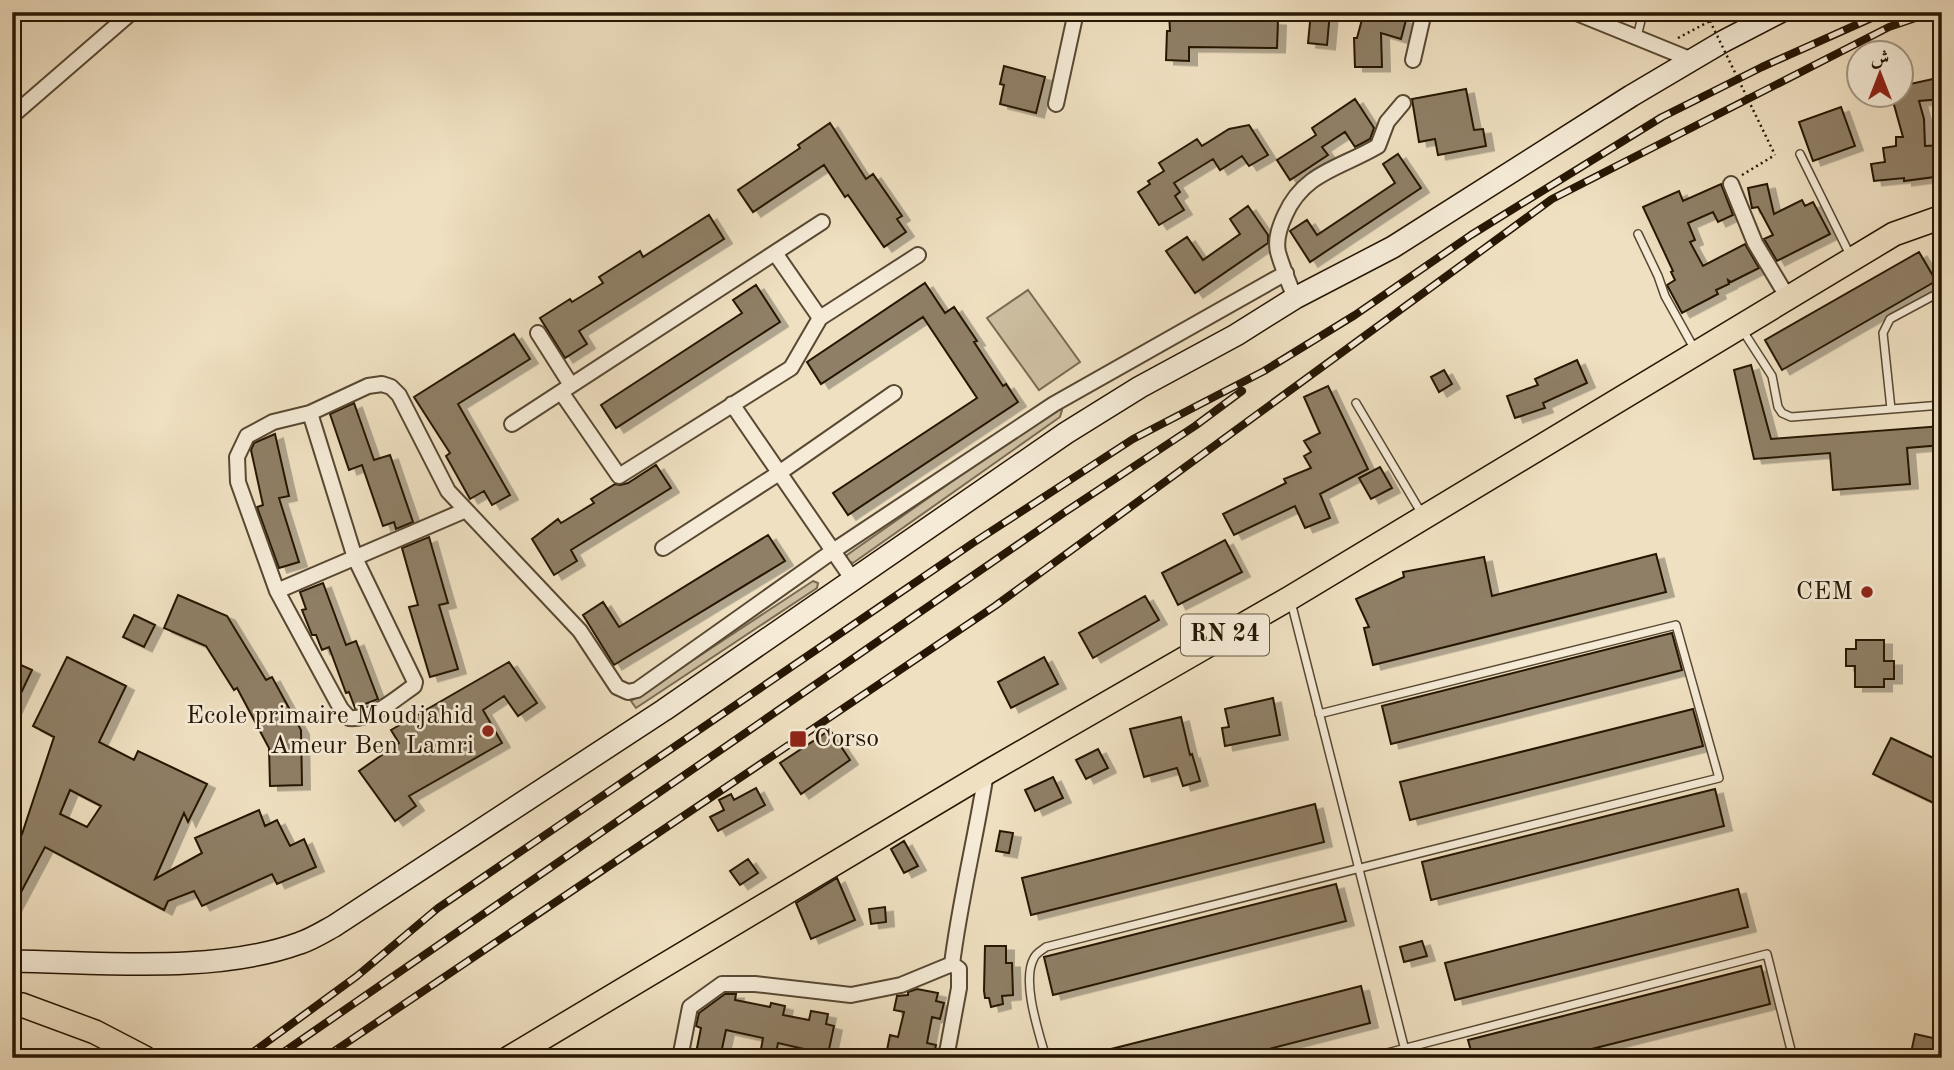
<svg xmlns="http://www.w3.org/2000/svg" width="1954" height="1070" viewBox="0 0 1954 1070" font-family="'Old Standard TT',Amiri,serif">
  <defs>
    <filter id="shadow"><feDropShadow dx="8" dy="4.5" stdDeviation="0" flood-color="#0004"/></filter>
  </defs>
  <rect width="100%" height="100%" fill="#efe0c1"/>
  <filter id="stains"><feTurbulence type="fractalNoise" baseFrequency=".00286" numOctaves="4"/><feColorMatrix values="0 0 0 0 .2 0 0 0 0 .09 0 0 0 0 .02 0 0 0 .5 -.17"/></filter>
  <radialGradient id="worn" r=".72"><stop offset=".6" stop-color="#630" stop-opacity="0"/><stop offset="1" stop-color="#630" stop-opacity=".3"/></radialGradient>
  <path fill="#cdbea1" stroke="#7a6a52" stroke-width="2" d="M1028 290 1080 362 1039 390 987 318Z
    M1055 409 1062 410 1060 417 853 563 847 561V555Z
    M813 581 818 583 817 588 636 708 631 701Z"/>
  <path fill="#8f7f66" stroke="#261603" stroke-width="2" fill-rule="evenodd" filter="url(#shadow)" d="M1169 12H1234V19L1278 21 1277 48 1189 47V61L1166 60 1167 31H1170Z
    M1311 12H1330L1327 45 1308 43Z
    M1364 12H1377L1406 20 1401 39 1381 33 1382 67H1355L1354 38H1357Z
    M1004 66 1045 77 1036 113 1000 104 1004 85 1000 84Z
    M1942 77V99L1919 101 1924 119 1925 146 1942 145V176L1904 181V178L1874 181 1871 164 1885 162 1883 148 1896 146V137H1903L1891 94H1901V86Z
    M1466 89 1474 130 1483 129 1486 146 1438 155 1435 139 1419 142 1412 99Z
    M1355 99 1374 128 1370 139 1355 147 1345 132 1322 147 1328 155 1290 180 1277 160 1316 135 1312 128Z
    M1841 107 1855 146 1813 161 1799 122Z
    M830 123 866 179 873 174 902 216 897 219 906 232 884 247 848 195 845 197 824 165 753 212 738 190 800 148 798 145Z
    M1249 125 1268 155 1249 166 1242 156 1220 170 1213 159 1174 183 1180 192 1175 196 1184 210 1159 225 1138 192 1150 184 1148 181 1164 171 1159 163 1197 139 1202 146 1229 129Z
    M1398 154 1421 188 1310 262 1290 231 1307 220 1317 235 1395 183 1383 164Z
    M1721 184 1733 215 1718 222 1713 212 1688 223 1695 240 1690 242 1703 266 1745 244 1759 268 1731 282 1728 280 1729 284 1716 290 1718 294 1682 313 1667 285 1675 280 1671 272 1673 271 1643 207 1679 191 1683 201Z
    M1767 184 1774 214 1802 200 1805 206 1813 202 1830 234 1777 261 1764 239 1773 235 1758 207 1752 208 1748 188Z
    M1248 206 1268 235V243L1195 293 1166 251 1187 237 1203 260 1240 234 1230 219Z
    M709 215 724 239 579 331 587 344 565 358 540 318 570 299 572 302 603 283 599 277 640 251 643 257Z
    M1919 252 1936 281 1782 370 1765 340Z
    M925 283 945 313 954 307 977 341 974 342 1003 386 1006 384 1018 402 848 515 833 493 977 398 923 317 821 384 807 362Z
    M756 285 780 322 616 428 601 405 742 313 733 300Z
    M514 334 530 359 458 404 510 495 492 505 484 491 470 499 446 456 450 453 414 397Z
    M1577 360 1587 383 1543 403 1545 408 1515 418 1507 396 1538 385 1535 379Z
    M1751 365 1771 439 1942 426V445L1907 448 1910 484 1833 490 1830 453 1754 459 1734 370Z
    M1444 370 1452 384 1439 392 1431 377Z
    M1328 386 1368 469 1320 494 1330 518 1305 528 1295 506 1234 535 1223 514 1286 483 1284 479 1311 468 1304 456 1311 452 1304 441 1320 433 1304 397Z
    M354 403 374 460 390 455 413 522 396 529 394 522 383 526 362 465 349 470 330 414Z
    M275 434 289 496 279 498 299 562 279 568 257 507 263 505 251 450 254 443Z
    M656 465 671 488 571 550 577 561 554 575 532 539 558 519 561 523 594 503 591 499 615 484 620 485 628 483Z
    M1380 467 1392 488 1371 499 1359 478Z
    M768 535 785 561 614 665 583 615 603 602 619 627Z
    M429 537 448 603 439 605 458 669 430 677 409 607 418 605 402 548Z
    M1225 540 1242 572 1178 605 1162 573Z
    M1656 554 1666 592 1373 665 1364 628 1369 627 1356 599 1404 577 1403 572 1484 557 1492 596Z
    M323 583 346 645 356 641 378 699 355 708 349 692 346 693 329 647 322 650 316 635H312L302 610 306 609 300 592Z
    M178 595 227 616 266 680 272 677 301 730 302 785 270 786 269 748 237 688 234 690 206 646 164 628Z
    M1145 596 1159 620 1093 658 1079 633Z
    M134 615 155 625 144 647 123 637Z
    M1672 633 1682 670 1391 744 1382 706Z
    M1856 640H1884V661H1894V679H1884V687H1855V666H1846V649H1856Z
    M67 657 126 686 99 742 134 760 138 751 207 784 188 822 184 813 155 879 202 853 195 838 259 810 265 826 277 820 290 846 304 839 316 867 277 884 272 874 202 906 194 891 168 901 164 910 45 847 12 909V829L22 834 54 737 33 726ZM70 790 101 806 87 827 60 814Z
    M1044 657 1058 684 1011 708 998 682Z
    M12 661 32 670 12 712Z
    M509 662 537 703 518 716 504 696 483 710 502 743 409 796 416 806 395 821 359 771 399 743 391 730Z
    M1273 698 1280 735 1225 746 1222 728 1229 727 1225 709Z
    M1693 709 1703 746 1410 820 1400 782Z
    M1181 717 1190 755 1192 754 1200 781 1183 786 1177 768 1144 777 1130 729Z
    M830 730 850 760 801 794 780 763Z
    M1891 738 1942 762V807L1873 774Z
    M1098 749 1108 768 1086 779 1076 760Z
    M1053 777 1063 798 1035 811 1025 790Z
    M756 788 765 805 718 831 710 817 724 810 719 800 731 794 734 800Z
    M1715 789 1724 826 1431 900 1422 862Z
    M1315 804 1324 842 1031 915 1022 878Z
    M1000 831 1013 833 1009 853 996 851Z
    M904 841 918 866 904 873 891 849Z
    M748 859 758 873 740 885 730 871Z
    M837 878 855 920 811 939 796 903Z
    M1336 884 1346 921 1053 995 1044 957Z
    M1738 889 1748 927 1455 1000 1445 963Z
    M885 907 886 922 871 924 869 909Z
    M1422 941 1427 956 1404 962 1400 947Z
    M985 946H1006V963H1012L1013 995 1002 996 1003 1004 991 1007 989 998H985L984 991Z
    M1761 966 1770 1004 1556 1058H1473L1468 1040Z
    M1361 986 1370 1023 1234 1058H1096L1095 1053Z
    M917 989 938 993 936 1001 944 1003 940 1019 932 1017 927 1043 936 1045 933 1058H894L896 1052 887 1050 890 1035 898 1037 904 1012 894 1010 897 996 908 995V992Z
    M725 994H736L735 1000 770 1007 771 1003 785 1006 783 1015 809 1020 811 1011 828 1014 826 1024 834 1026 828 1054 820 1052 818 1058H802L804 1049 778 1043 776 1053 761 1049 763 1038 726 1030 720 1058H695L701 1028 696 1026 699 1013Z
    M1915 1034 1942 1040V1058H1910Z"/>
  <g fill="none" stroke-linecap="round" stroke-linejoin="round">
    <g stroke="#584832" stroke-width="10">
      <path id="lane" d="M1637 37 1643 12
        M1800 154 1851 257
        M1638 234 1658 276 1665 296 1695 350
        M1743 331 1772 376 1778 407 1782 413 1791 417 1942 405
        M1356 403 1422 514
        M1891 409 1883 333 1890 319 1942 291
        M1291 602 1407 1058
        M1046 1058C1039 1033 1021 981 1034 958 1036 953 1042 950 1046 947L1719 778 1676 625 1319 714
        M1368 1058 1767 954 1793 1058"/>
    </g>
    <g stroke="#584832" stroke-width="18">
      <path id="street" d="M1574 12 1692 60
        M1413 60 1424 12
        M1056 104 1076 12
        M12 116 132 12
        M1731 184 1755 243 1788 298
        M775 253 820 318 791 368 619 476 561 392 822 222
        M1295 298C1289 283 1282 267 1278 252 1275 239 1280 226 1285 215 1304 172 1341 168 1378 146L1387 122 1403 103
        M820 318 918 255
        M538 333 571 385
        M732 404 853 580
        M310 413 355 558 415 682 414 686C395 699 373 720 349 718L341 709 277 591 238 482 237 457 247 436 273 422 310 413 368 386 382 384 391 387 399 395 448 491 580 631 617 687 628 692 637 690 833 551 1054 404 1286 273
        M512 424 561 392
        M663 548 779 473 894 393
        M277 591 466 510
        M952 964C960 900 976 837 986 773
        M680 1058 690 1007 722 984H755L851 995 901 985 952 964
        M946 1058 959 988V969L952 964"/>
    </g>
    <g stroke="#261603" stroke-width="24">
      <path id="secondary" d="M12 961C102 962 215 974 300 943 312 939 323 932 334 926L664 710 1066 433 1140 387 1236 335 1295 298 1393 247 1631 96 1724 41 1780 12"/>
    </g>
    <g stroke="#261603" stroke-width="26">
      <path id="primary" d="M12 1004 22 1005 95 1032 145 1058
        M509 1058 986 773 1290 598 1894 234 1942 217"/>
    </g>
    <path stroke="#261603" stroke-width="2.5" stroke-dasharray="2 3.5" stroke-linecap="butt" d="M1678 38 1710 21
      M1742 175 1775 155"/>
    <use href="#lane" stroke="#f5ebd7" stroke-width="7"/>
    <use href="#street" stroke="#f5ebd7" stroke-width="14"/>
    <use href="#secondary" stroke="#f5ebd7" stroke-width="21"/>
    <use href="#primary" stroke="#efe0c1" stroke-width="23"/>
    <g stroke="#261603" stroke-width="8">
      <path id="rail" d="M245 1058 357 976 438 908 973 543 1133 439 1264 371 1355 315 1471 235 1662 117 1762 67 1885 12
        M275 1058 1065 512 1195 426 1242 391
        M324 1058 995 606 1552 199 1889 27 1933 12"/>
    </g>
    <use href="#rail" stroke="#f5ebd7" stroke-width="5" stroke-dasharray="16" stroke-linecap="butt"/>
    <path stroke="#261603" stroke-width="2.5" stroke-dasharray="2 3.5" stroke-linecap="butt" d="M1710 21 1775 155"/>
  </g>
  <g fill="#8f2418" stroke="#f5ebd7" stroke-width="2.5">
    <circle cx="1867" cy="592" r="7"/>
    <circle cx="488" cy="731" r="7"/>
    <rect x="789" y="730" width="18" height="18" rx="3.5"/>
  </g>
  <g text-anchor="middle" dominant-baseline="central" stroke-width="5" stroke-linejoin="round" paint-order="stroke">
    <rect fill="#f5ebd7" stroke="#645643" stroke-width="2" x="1181" y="614.5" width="88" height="41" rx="5"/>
    <g font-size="24" font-weight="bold" fill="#261603">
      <text x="1225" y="635">RN 24</text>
    </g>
    <g font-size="26" fill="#261603" stroke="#f5ebd7" text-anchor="end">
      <text x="1853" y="592">CEM</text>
      <text x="474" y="716">Ecole primaire Moudjahid<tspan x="474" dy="30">Ameur Ben Lamri</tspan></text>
      <text x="814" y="739" text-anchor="start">Corso</text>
    </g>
  </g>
  <rect width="1954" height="1070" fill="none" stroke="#efe0c1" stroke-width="42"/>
  <rect x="14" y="14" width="1926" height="1042" fill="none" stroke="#261603" stroke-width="3.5"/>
  <rect x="21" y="21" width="1912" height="1028" fill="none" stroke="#261603" stroke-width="2"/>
  <g transform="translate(1880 74)"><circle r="33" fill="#f5ebd7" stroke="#a29682" stroke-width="2"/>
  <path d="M0-5L12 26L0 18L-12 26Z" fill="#8f2418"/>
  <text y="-10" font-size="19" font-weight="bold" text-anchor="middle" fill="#261603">ش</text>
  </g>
  <rect width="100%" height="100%" filter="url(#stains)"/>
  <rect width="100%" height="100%" fill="url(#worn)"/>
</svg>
